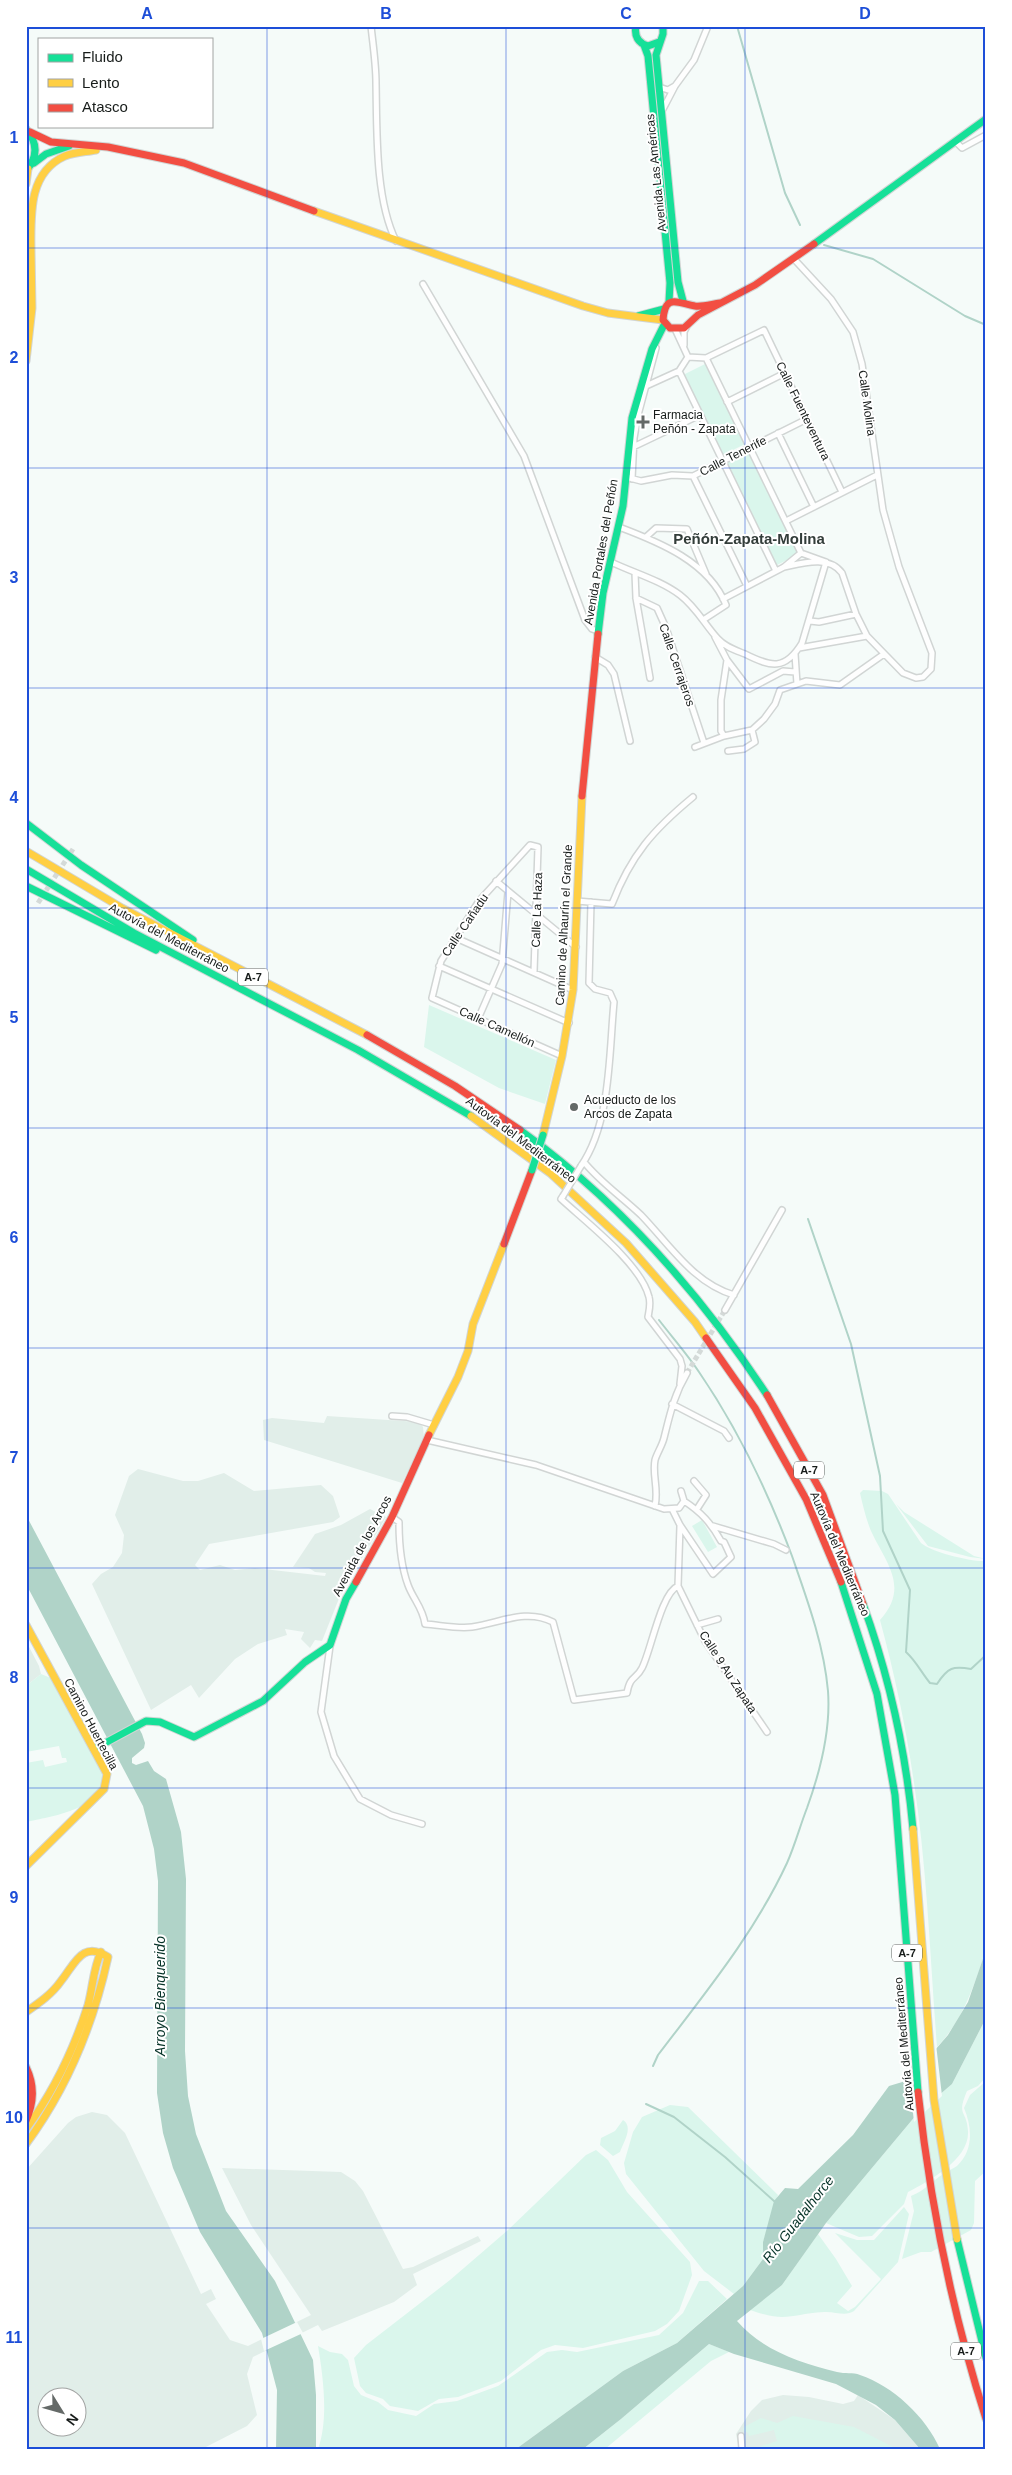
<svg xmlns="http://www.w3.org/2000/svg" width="1012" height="2475" viewBox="0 0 1012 2475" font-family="Arial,sans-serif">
  <rect width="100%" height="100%" fill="#f5fbf9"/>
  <path fill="#e1eee9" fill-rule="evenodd" d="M327 1416 419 1422 423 1427 424 1438 402 1483 264 1440 263 1420 272 1418 324 1423Z
    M138 1469 183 1481H198L224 1473 254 1491 321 1485 333 1496 340 1517 333 1522 209 1544 195 1565 200 1570 220 1565 235 1570 255 1568 325 1576 326 1573 315 1572 309 1568 293 1567 315 1534 341 1525 370 1509 386 1517 340 1596 322 1641 315 1640 310 1648 301 1639 304 1632 285 1629 287 1635 258 1644 235 1659 199 1698 191 1685 151 1710 92 1584 101 1574 113 1567 122 1553 124 1535 115 1515 129 1476Z
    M26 1641 39 1666 41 1674 26 1686Z
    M92 2112 107 2115 125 2133 201 2294 211 2289 216 2299 206 2304 230 2340 248 2346 311 2315 251 2225 222 2168 341 2172 355 2181 363 2191 403 2269 413 2267 478 2236 481 2241 413 2274 417 2285 394 2302 322 2331 318 2325 253 2357 247 2374 257 2415 247 2426 202 2449H26V2170L68 2123 76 2117ZM48 2398H78V2428H48Z
    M783 2395 809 2397 843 2404 854 2401 858 2395 895 2420 920 2449H739L736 2434 751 2411 762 2400Z"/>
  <path fill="#daf6ec" d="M705 364 745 444 723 455 683 375Z
    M748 452 799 554 777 565 726 463Z
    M429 1005 556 1060 545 1104 499 1088 424 1047Z
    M863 1490 882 1491 888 1494 921 1543C931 1552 971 1562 986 1561V1950C974 1986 963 2020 937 2047 930 1957 927 1865 913 1776 905 1723 894 1672 880 1620 910 1587 886 1563 871 1531 866 1519 863 1506 860 1493Z
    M896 1504 904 1512 974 1556 986 1559 970 1557 928 1546Z
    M702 1520 717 1547 708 1552 692 1526Z
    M41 1674 53 1679 102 1771C108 1809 53 1816 26 1822V1763L43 1760 45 1767 67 1762 66 1758H62L59 1746 26 1752V1686Z
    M986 2018V2077L978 2086 967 2091C956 2117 967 2109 968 2131 970 2159 929 2181 908 2192L904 2204 872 2236 859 2237 826 2223 917 2114 952 2084Z
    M986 2081V2171L975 2181 974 2223 971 2230 931 2252H921L902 2259 914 2211 911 2196C927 2189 930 2183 943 2174 947 2171 953 2169 957 2166 974 2150 972 2127 964 2108L970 2095Z
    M670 2105 688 2107 778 2195 763 2242V2259L743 2286 734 2294 704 2271 626 2174 624 2163 633 2132 642 2117Z
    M623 2120C634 2127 623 2143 620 2152L613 2156 600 2145 601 2138 615 2131Z
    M596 2150 608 2160 627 2192 690 2262 692 2275 679 2311 667 2324 655 2331 583 2348 555 2345 541 2350 501 2381 458 2397 439 2399 418 2411 390 2406 383 2399 366 2393 360 2386 354 2358 366 2345 450 2280 508 2230 586 2155Z
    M904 2207 909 2214 898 2262 854 2311C845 2317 835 2311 824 2312 790 2314 787 2323 750 2310L782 2285 818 2234 836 2259 852 2286 837 2303 848 2311 855 2307 881 2279 835 2233 857 2240H874Z
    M699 2281H708L727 2299 677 2343 623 2371 516 2449H318C329 2419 323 2376 318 2346L330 2352 342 2354 348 2360 354 2386 361 2395 378 2402 388 2410 416 2416 434 2404 457 2401 498 2386 547 2352 562 2350 577 2352 659 2335 683 2313Z
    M709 2344 729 2352 711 2361 605 2449H583L621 2419Z
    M793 2416 854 2427 897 2449H752L777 2441 774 2430 749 2436 748 2433 743 2430 744 2427 761 2418 777 2423Z"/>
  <path fill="#b0d3c8" d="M26 1515 142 1734 145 1743 144 1748 132 1758V1763L136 1765 148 1761 154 1771 166 1779 181 1832 186 1879 185 2051 188 2096 196 2134 226 2211 275 2281 313 2360 316 2395V2449H276L277 2390 262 2333 200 2232 173 2168 163 2133 157 2093 158 1881 154 1849 143 1806 26 1584Z
    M986 1950V2018L952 2084 917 2114 826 2223 782 2285 737 2321C762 2350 800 2363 837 2372 845 2374 853 2372 860 2375 893 2386 926 2417 940 2449H920L895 2420 876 2405 836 2384 734 2354 709 2344 621 2419 583 2449H516L623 2371 677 2343 743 2286 763 2259V2242L774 2201 785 2188 798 2189 853 2135 889 2086 909 2080 948 2035 968 2002Z"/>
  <path fill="#f5fbf9" d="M936 2044 942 2096 914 2122 909 2076Z
    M297 2322 303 2333 264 2351 261 2339Z"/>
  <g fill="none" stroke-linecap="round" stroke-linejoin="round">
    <path stroke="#b0d3c8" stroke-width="2" d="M737 26 785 193 800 225
      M824 245 873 259 965 316 986 325
      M808 1219 851 1344 880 1476 883 1531 910 1590 906 1652C916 1661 921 1672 930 1683L937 1684C948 1667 953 1666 971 1669L986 1655
      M653 2066 658 2055C705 1993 754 1934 787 1863 795 1845 800 1826 807 1808 820 1772 831 1731 828 1691 824 1645 807 1599 792 1556 768 1492 738 1429 699 1372 687 1354 672 1337 659 1320
      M646 2104 674 2117 725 2157 774 2201"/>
    <path stroke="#d4dad8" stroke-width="5" stroke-dasharray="5 2.5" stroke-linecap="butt" d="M38 903 73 849
      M687 1373 725 1310"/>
    <g stroke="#d1d5d4" stroke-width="8">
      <path id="street" d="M371 26C373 45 376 64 376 83 377 131 375 199 396 241
        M659 87 668 90 675 86
        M662 111 675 86 694 60 708 26
        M955 141 962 148 986 135
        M423 284 524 456 585 620 592 629 598 631
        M675 329 688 357
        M684 345V332L687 326
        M688 357 706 358 764 330 842 492
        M706 358 801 553 826 562
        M679 371 776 571
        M646 386 679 371 688 357
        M727 402 785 373
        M778 433 814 507
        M633 447 700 415
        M693 476 747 586
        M626 477 641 481 672 475 693 476 807 419
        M632 479 634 438 638 415 656 348
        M786 521 877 475
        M619 527C659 542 709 562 726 605L703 620
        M646 537 656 528 687 529 706 574
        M611 562C634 573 660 580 680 595 696 607 705 625 718 639 725 647 735 650 745 654 771 667 785 671 802 643L826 562
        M784 567C803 563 829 555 842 573L856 614 867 636 903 673 916 678 923 677 931 669 932 653 899 567 883 510 862 364 853 332 831 299 794 259
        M635 573 636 598 650 678
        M636 598 657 608 666 628 704 743
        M723 599 784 567 801 553
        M810 621 819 622 856 614
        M715 637 727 660 749 689 783 671 795 672
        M799 648 867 636
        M795 654 797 684
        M595 657 608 665 614 674 630 741
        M724 736 721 731V700L727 660
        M695 747 724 736 752 730 764 719 775 704 780 690 806 681 840 685 884 654
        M728 751 744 749 755 742 752 730
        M496 881 576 947
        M577 901 612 904C631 855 653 830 693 797
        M456 938 573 990
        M439 966 569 1023
        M534 972 538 847 530 845 479 901 441 961 432 998 562 1056
        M478 1019 502 964 508 892
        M584 1162C600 1182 622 1197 641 1215 669 1244 693 1283 734 1295
        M581 1166C611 1123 609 1053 614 1002L610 993 595 989 589 983 591 902
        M563 1196 561 1199C586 1222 641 1264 649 1297 651 1304 649 1311 648 1317L680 1359 682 1366 680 1384
        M725 1310 782 1210
        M672 1404 724 1431 729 1438
        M392 1416 407 1417 434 1425
        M427 1440 536 1465 664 1509 679 1508 684 1501C701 1512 711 1523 721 1541L724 1542 731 1557 713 1574 680 1525 672 1509
        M694 1481 706 1495 697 1509
        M681 1491 684 1501
        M655 1506C659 1489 652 1475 655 1460 657 1453 662 1446 664 1438 670 1414 674 1395 687 1373
        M392 1517 399 1522C399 1541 401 1566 408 1585 413 1599 423 1608 425 1624 440 1625 457 1629 472 1627 500 1623 526 1608 553 1622L574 1700 627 1693C630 1675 636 1680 642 1668 651 1651 661 1593 678 1586
        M680 1526 678 1586 705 1641 767 1732
        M713 1526 774 1544 786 1550
        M697 1625 718 1619
        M330 1646 321 1712 334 1756 360 1799 391 1815 422 1824
        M741 2436 742 2449"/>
    </g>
    <g stroke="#d1d5d4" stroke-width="9">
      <path id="fast" d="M636 26C634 36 638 43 648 46L659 42
        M663 26V34L656 55 678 282 683 301
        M644 45 648 56 670 283 669 302
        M26 129C38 143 38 157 26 171
        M34 163 46 154 69 146
        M26 212 28 226
        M814 244 986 119
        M638 316 664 309
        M598 634 603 593 623 506 632 418 652 349 665 323
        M26 823 81 865 193 940
        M26 869 134 933 358 1050 471 1116
        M26 886 156 950
        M520 1130C620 1202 700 1293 767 1395
        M841 1582 877 1694 895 1795 918 2092
        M863 1604C889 1676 906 1752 913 1829
        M94 1749 146 1721 160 1722 194 1737 263 1701 305 1662 330 1645 346 1599 356 1582
        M957 2239 986 2358"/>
    </g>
    <g stroke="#d1d5d4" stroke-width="9">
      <path id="slow" d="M26 184 28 169
        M314 211 583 306 608 313 663 320
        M31 253C31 217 27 173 65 156 75 152 86 152 96 150
        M26 361 32 308 31 249
        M26 851 122 908 367 1035
        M471 1116 550 1173 626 1243 695 1322 706 1338
        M543 1135 562 1056 573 990 582 796
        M429 1435 458 1377 468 1351 473 1324 504 1244
        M26 1625 107 1774 104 1789 26 1866
        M913 1829 934 2100 957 2239
        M26 2012C39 2003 52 1994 61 1981 75 1964 82 1940 108 1957 93 2026 68 2087 26 2144
        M26 2129C54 2091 74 2049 88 2005 93 1987 93 1969 101 1952"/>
    </g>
    <g stroke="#d1d5d4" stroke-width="9">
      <path id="jam" d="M30 132 51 142 108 147 184 163 314 211
        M720 303C712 304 703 307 695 306 677 303 665 293 663 320L670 328H684L698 315 755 285 814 244
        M582 796 598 634
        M367 1035 455 1086 520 1130
        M504 1244 532 1170
        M706 1338 755 1408 806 1499 841 1582
        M767 1395 823 1495 863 1604
        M356 1582 392 1517 429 1435
        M26 2067C35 2086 34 2102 26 2121
        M918 2092C930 2203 952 2312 986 2419"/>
    </g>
    <use href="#street" stroke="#fefefe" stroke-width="5"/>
    <use href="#fast" stroke="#16e098" stroke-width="7"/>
    <use href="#slow" stroke="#ffcf43" stroke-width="7"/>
    <use href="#jam" stroke="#f24e42" stroke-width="7"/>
    <g stroke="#d1d5d4" stroke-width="8" stroke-linecap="butt">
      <path id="street-bridge" d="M563 1196 581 1166"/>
    </g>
    <g stroke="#d1d5d4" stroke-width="9" stroke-linecap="butt">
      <path id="fast-bridge" d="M532 1170 543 1135"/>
    </g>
    <use href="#street-bridge" stroke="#fefefe" stroke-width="5"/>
    <use href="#fast-bridge" stroke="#16e098" stroke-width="7"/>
  </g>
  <path fill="none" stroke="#1d4ed8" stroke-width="1" stroke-opacity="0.55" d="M267 26V2449M506 26V2449M745 26V2449M26 248H986M26 468H986M26 688H986M26 908H986M26 1128H986M26 1348H986M26 1568H986M26 1788H986M26 2008H986M26 2228H986"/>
  <g fill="#656a68" stroke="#fff" stroke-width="2">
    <path d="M640.5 414.5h5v5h5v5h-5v5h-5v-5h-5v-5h5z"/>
    <circle cx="574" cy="1107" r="5"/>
  </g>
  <g text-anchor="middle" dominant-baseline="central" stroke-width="4" stroke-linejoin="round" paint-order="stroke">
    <g fill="#fff" stroke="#5d605f" stroke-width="1">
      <rect x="238" y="968.5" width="30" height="17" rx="4"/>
      <rect x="794" y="1461.5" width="30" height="17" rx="4"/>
      <rect x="892" y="1944.5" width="30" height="17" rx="4"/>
      <rect x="951" y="2342.5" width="30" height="17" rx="4"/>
    </g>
    <g font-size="11" font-weight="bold" fill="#171c1a">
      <text x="253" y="977">A-7</text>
      <text x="809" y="1470">A-7</text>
      <text x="907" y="1953">A-7</text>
      <text x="966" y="2351">A-7</text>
    </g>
    <g font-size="12" fill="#171c1a" stroke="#fff">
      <text transform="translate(656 173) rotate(-96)">Avenida Las Américas</text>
      <text transform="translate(867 403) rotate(82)">Calle Molina</text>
      <text transform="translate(803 411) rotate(64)">Calle Fuenteventura</text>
      <text transform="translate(733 456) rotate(-27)">Calle Tenerife</text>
      <text transform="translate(601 552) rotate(-80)">Avenida Portales del Peñón</text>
      <text transform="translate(677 665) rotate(71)">Calle Cerrajeros</text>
      <text transform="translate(537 910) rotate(-88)">Calle La Haza</text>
      <text transform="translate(465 925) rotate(-56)">Calle Cañadu</text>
      <text transform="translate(564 925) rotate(-87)">Camino de Alhaurín el Grande</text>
      <text transform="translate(169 938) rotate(28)">Autovía del Mediterráneo</text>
      <text transform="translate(497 1027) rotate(24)">Calle Camellón</text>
      <text transform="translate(521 1140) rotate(37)">Autovía del Mediterráneo</text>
      <text transform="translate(362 1546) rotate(-62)">Avenida de los Arcos</text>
      <text transform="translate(840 1554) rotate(67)">Autovía del Mediterráneo</text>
      <text transform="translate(728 1672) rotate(57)">Calle 9 Au Zapata</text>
      <text transform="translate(91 1724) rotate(62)">Camino Huertecilla</text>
      <text transform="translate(904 2044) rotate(-95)">Autovía del Mediterráneo</text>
    </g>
    <g font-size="12" fill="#171c1a" stroke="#fff" text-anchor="start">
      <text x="653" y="415">Farmacia<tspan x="653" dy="14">Peñón - Zapata</tspan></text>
      <text x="584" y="1100">Acueducto de los<tspan x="584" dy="14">Arcos de Zapata</tspan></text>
    </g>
    <g font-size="14" font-style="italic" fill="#063328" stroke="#fff">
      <text transform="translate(160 1996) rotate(-90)">Arroyo Bienquerido</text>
      <text transform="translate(798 2219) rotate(-52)">Río Guadalhorce</text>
    </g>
    <g font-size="15" font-weight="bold" fill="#333d3a" stroke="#fff">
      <text x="749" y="538">Peñón-Zapata-Molina</text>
    </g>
  </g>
  <rect width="1012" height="2475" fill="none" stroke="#ffffff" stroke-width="55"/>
  <rect x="38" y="38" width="175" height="90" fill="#ffffff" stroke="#a2a4a3"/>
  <rect x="48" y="54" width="25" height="8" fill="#16e098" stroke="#a2a4a3"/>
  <text x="82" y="62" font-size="15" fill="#171c1a">Fluido</text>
  <rect x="48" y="79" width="25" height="8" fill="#ffcf43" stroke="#a2a4a3"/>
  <text x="82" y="88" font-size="15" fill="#171c1a">Lento</text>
  <rect x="48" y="104" width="25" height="8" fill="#f24e42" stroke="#a2a4a3"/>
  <text x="82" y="112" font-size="15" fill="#171c1a">Atasco</text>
  <g transform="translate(62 2412) rotate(127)"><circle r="24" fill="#ffffff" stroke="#a2a4a3"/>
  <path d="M0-4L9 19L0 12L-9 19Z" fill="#656a68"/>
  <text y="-8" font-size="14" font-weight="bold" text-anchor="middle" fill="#171c1a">N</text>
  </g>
  <rect x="28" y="28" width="956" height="2420" fill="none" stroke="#1d4ed8" stroke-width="2"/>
  <g font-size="16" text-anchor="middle" font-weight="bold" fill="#1d4ed8">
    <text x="147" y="19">A</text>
    <text x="386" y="19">B</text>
    <text x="626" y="19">C</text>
    <text x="865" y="19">D</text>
    <text x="14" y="143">1</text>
    <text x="14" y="363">2</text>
    <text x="14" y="583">3</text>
    <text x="14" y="803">4</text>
    <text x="14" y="1023">5</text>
    <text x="14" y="1243">6</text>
    <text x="14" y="1463">7</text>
    <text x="14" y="1683">8</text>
    <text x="14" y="1903">9</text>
    <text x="14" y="2123">10</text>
    <text x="14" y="2343">11</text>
  </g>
</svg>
